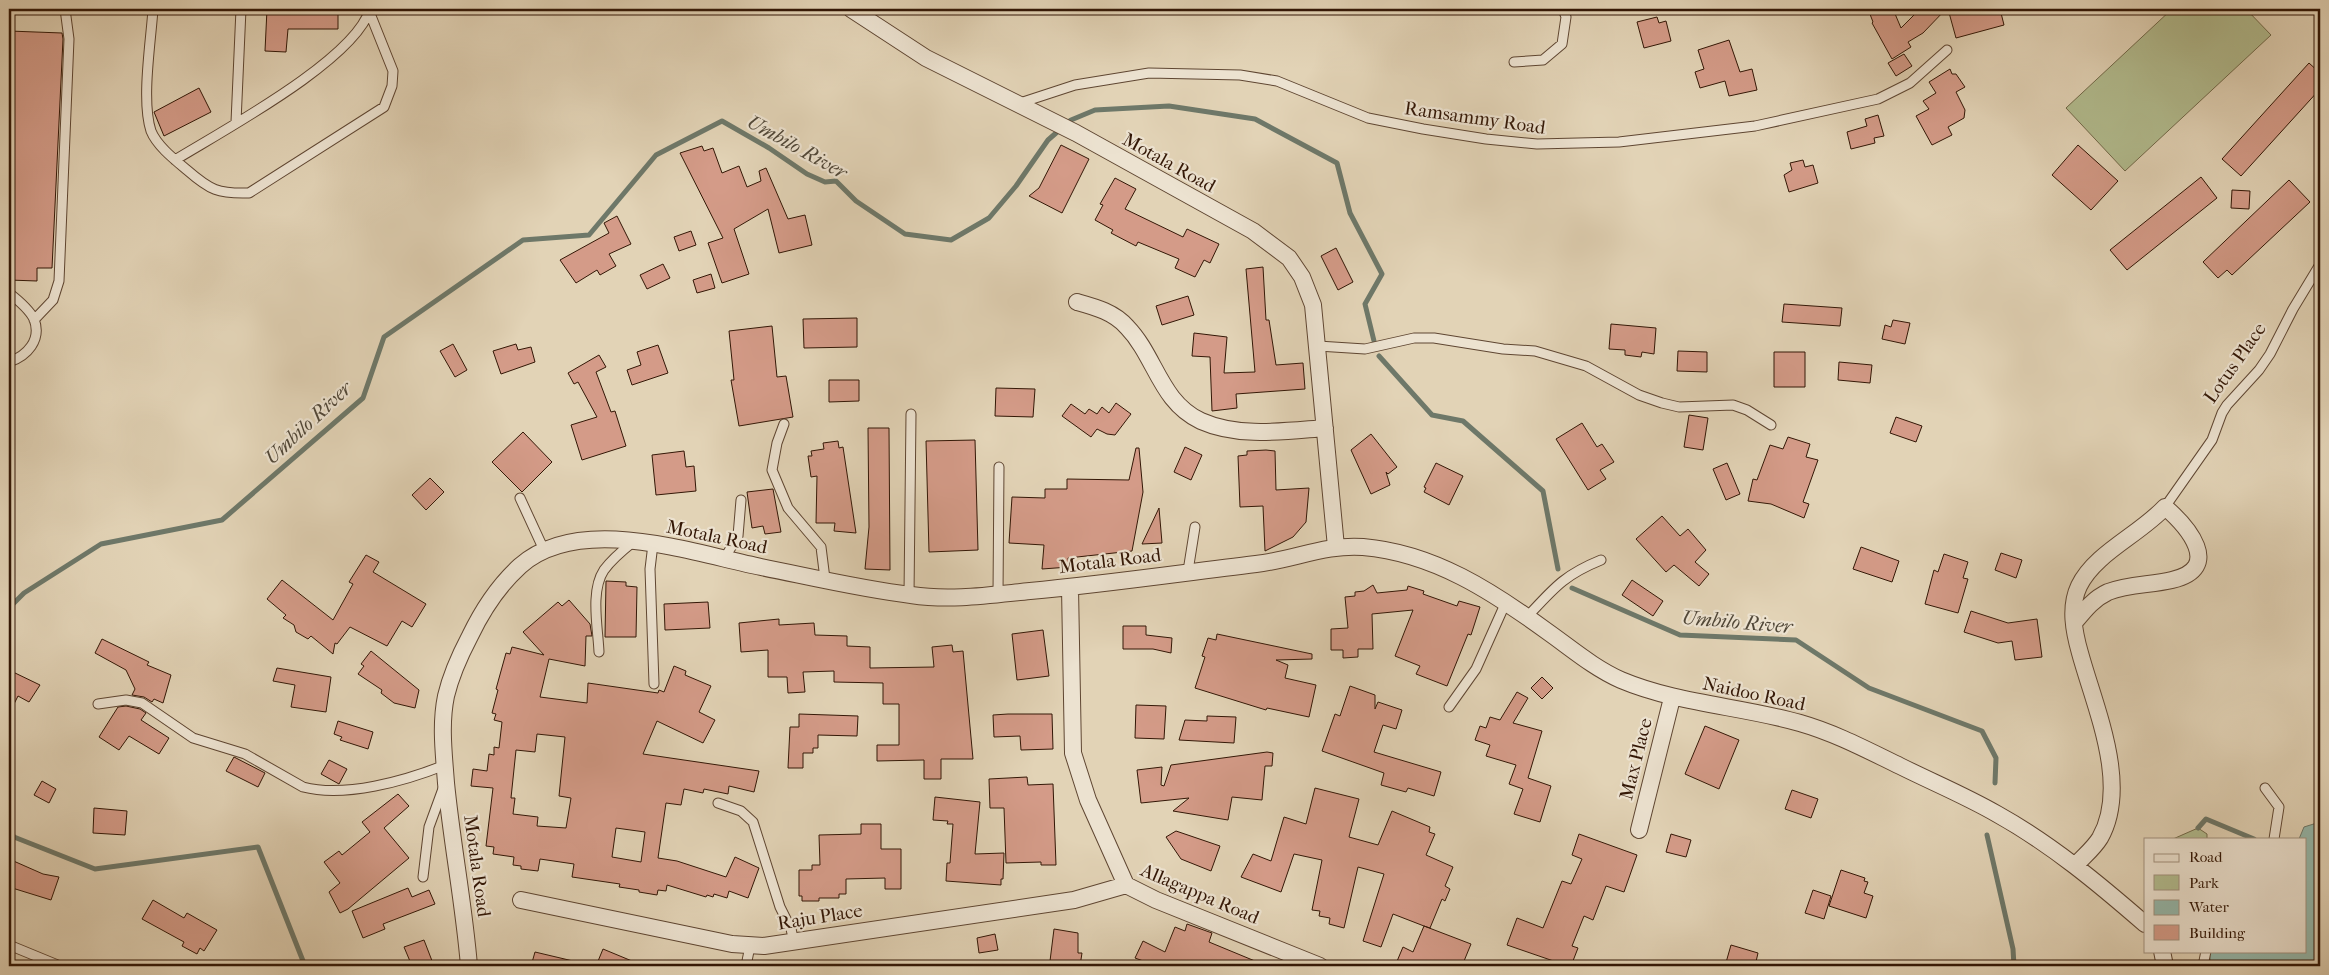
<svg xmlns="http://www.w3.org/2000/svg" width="2329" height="975" viewBox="0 0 2329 975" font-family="'IM FELL French Canon',serif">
  <rect width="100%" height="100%" fill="#e2d3b6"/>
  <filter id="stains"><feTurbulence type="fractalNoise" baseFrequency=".004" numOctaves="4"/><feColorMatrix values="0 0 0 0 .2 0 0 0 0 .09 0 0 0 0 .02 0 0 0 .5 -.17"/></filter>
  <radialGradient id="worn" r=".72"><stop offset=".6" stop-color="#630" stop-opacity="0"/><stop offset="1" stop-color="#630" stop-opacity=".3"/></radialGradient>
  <path fill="#b2bc8f" stroke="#726a4a" d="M2172 9H2246L2271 35 2125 171 2066 108Z
    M2198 828 2207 834V839H2173Z"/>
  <path fill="#95b8ab" stroke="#6e7869" d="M2320 822V966H2211L2209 951H2305V839H2299L2304 827Z"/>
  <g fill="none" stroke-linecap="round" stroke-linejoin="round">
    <path stroke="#6e7869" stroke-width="5" d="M1379 356 1432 415 1463 421 1543 491 1558 569
      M1572 588 1680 635 1796 640 1869 688 1982 731 1996 758 1995 783
      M9 608 24 593 101 544 222 520 363 398 384 337 523 240 589 235 656 155 722 121 769 148 807 174 825 182 836 181 856 201 905 234 951 240 989 218 1016 186 1048 140 1071 120 1095 110 1169 106 1255 119 1337 163 1350 213 1382 274 1365 304 1374 341
      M2198 828 2206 819 2254 839
      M9 830 14 837 95 869 258 847 305 966
      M1987 835 2013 949 2014 966"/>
  </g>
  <path fill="#d49b88" stroke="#331706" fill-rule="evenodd" d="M267 9H338V29H288L286 52 265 51Z
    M1868 9H1893L1901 28 1920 9H1946L1923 33 1908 42 1911 47 1892 59 1872 23 1873 22Z
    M1948 9H2000L2004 25 1956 38Z
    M1657 17 1659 23 1666 21 1671 41 1644 48 1637 22Z
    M9 31 62 33 63 39 52 268H37V281L9 280Z
    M1729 40 1740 72 1752 69 1757 90 1729 96 1725 81 1700 88 1695 72 1704 69 1698 50Z
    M1904 54 1912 66 1896 76 1888 63Z
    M2309 63 2320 73V89L2241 176 2222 159Z
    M1950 69 1952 74H1956L1965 87 1956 92 1965 110 1964 118 1948 127 1952 135 1932 145 1916 116 1929 109 1923 101 1936 93 1929 82Z
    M199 88 211 112 164 136 154 112Z
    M1878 115 1884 136 1874 138 1875 143 1851 149 1847 132 1867 126 1865 119Z
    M1061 145 1089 159 1062 213 1029 196 1039 188Z
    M2078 145 2118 181 2091 210 2052 175Z
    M702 146 704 151 713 148 722 173 739 166 747 187 761 181 759 171 766 168 788 219 805 215 812 245 779 253 768 209 734 229 749 274 722 283 708 243 723 238 680 153Z
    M1803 160 1805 167 1813 165 1818 183 1789 192 1784 175 1792 170 1790 163Z
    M2201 177 2217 198 2127 270 2110 250Z
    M1115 178 1136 189 1125 209 1183 237 1187 229 1219 244 1210 263 1204 260 1195 277 1175 268 1179 259 1138 242 1136 246 1111 233 1113 230 1095 220 1103 205 1100 204Z
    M2289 180 2310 202 2232 275 2227 270 2218 278 2203 262Z
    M2232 190 2250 191 2249 209 2231 208Z
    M617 216 631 244 609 254 616 266 600 275 597 270 576 283 560 260 609 233 604 223Z
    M691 231 696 245 679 251 674 237Z
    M1336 248 1353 282 1338 290 1321 256Z
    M663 264 670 278 647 289 640 275Z
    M1263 267 1266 320H1269L1276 365 1303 363 1305 389 1236 394 1237 408 1212 411 1210 357 1192 356 1194 333 1227 337 1224 373 1255 372 1246 269Z
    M711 274 715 288 697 293 693 280Z
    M1188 296 1194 315 1162 325 1156 306Z
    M1784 304 1842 308 1840 326 1782 322Z
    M857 318V347L804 348 803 319Z
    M1893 320 1910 323 1905 344 1882 339 1885 325 1891 327Z
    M1611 324 1656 328 1654 354 1642 352 1641 357 1625 355V350L1609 349Z
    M772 326 777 377 786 376 793 417 739 426 731 380H734L729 331Z
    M453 344 467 370 455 377 440 351Z
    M516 344 518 350 531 347 535 362 501 374 493 351Z
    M658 345 668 373 632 385 627 370 641 365 637 352Z
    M1678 351 1707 352V372L1677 371Z
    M1774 352H1805V387H1774Z
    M599 355 606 367 596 372 611 412 615 411 626 446 582 460 571 425 597 417 578 382 574 384 568 373Z
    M1839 362 1872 365 1870 383 1838 380Z
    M829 380H859V401L829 402Z
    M996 388 1035 389 1033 417 995 416Z
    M1116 403 1131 414 1115 435 1107 434 1097 429 1091 437 1062 416 1071 404 1085 414 1089 409 1097 414 1102 407 1109 413Z
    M1689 415 1708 418 1703 450 1684 447Z
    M1896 417 1922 426 1916 442 1890 433Z
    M1582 423 1597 447 1602 444 1614 462 1600 470 1606 479 1588 490 1556 439Z
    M868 428H889L890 570 865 569 869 527Z
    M523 432 552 462 522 492 492 462Z
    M1371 434 1397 467 1388 474 1386 472 1390 485 1371 494 1351 450Z
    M1788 437 1810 444 1806 457 1818 460 1803 502 1809 504 1804 518 1771 504 1748 501 1753 479 1757 480 1770 445 1783 449Z
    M975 440 978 550 929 552 926 441Z
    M838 441 839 448 843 447 856 533 834 531 835 523H816L817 476 811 477 808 456H812L811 451 824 449 823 443Z
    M1185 447 1202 455 1191 480 1174 472Z
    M1136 448H1139L1143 492 1132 551 1068 558 1069 567 1042 569 1044 545 1009 543 1012 497 1045 498V489H1067V479L1129 480Z
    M1266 450 1275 451 1276 490 1309 488 1306 522 1293 537 1265 551 1263 506 1240 507 1238 456 1247 455V451Z
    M684 451 686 467 694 466 696 491 656 495 652 455Z
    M1436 463 1463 476 1449 505 1424 492 1426 488 1424 487Z
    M1727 463 1740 494 1726 500 1713 469Z
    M430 478 444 492 426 510 412 495Z
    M773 489 781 532 765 534 763 526 752 528 747 492Z
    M1159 508 1162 543 1142 544Z
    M1662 516 1680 536 1688 529 1706 550 1695 562 1709 574 1699 586 1674 565 1666 572 1636 539Z
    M1861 547 1899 561 1892 582 1853 569Z
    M2001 553 2022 560 2016 578 1995 570Z
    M1944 554 1968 562 1963 578 1968 579 1958 613 1925 604 1934 570 1938 572Z
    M366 555 379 562 373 572 426 604 412 627 402 621 387 646 350 627 337 644 335 643 333 654 311 636 308 639 296 632 294 625 283 618 286 615 267 599 282 580 333 620 353 584 349 582Z
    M1632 580 1663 601 1653 616 1622 595Z
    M606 581 626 582V586L637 587 636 637H605Z
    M1373 585 1377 593 1407 590 1408 586 1424 591 1423 594 1457 606 1459 601 1480 607 1471 635 1468 634 1447 686 1416 674 1420 666 1395 656 1413 610 1372 614 1373 649H1358V657L1343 658V650H1331V629L1348 628 1345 597 1355 596V592L1364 591Z
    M569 600 590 624 592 636H586L585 666 549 659 540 697 587 703 588 683 658 693 659 690 664 692 674 666 686 671 685 675 711 686 699 712 715 720 703 743 657 721 643 754 759 771 754 792 729 786 728 794 704 789 703 793 684 789 681 805 666 803 658 858 677 861 726 877 735 857 759 868 748 898 729 891 727 898 714 894 713 897 707 895 706 897 667 885 666 891 658 890 657 895 639 892V890L619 887 620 884 572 877 574 864 540 859 538 871 521 869V866L513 865 514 857 493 854 494 847 486 846 493 788 471 786 473 769 487 771 489 754 494 755V747L499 748 502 722 494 720 496 714 492 713 498 690 496 689 506 653 510 654 512 647 544 655 523 632 558 602 562 606ZM537 734 565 737 559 796 571 798 566 828 537 826 538 817 513 814 515 798H511L516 750 535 752ZM616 828 645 832 641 862 612 857Z
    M708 602 710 628 665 630 664 604Z
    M1971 611 2008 623 2037 619 2042 657 2015 660 2012 641 1998 643 1964 632Z
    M779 619V625L814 623 815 635 847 636V646L870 647V668L934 667 932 647 952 645 953 652 963 651 973 759H941V779H924V760L877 761V745H899V704H883V683L834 682V671L803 672 805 692 788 693 787 677H768V650L741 652 739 623Z
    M1123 626H1146V635L1172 638 1171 653 1153 649H1123Z
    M1043 630 1049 676 1017 680 1012 634Z
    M1217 634 1312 654V659L1276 660 1288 665 1285 678 1316 685 1309 717 1267 708 1266 710 1195 688 1205 657 1202 656 1208 638 1216 640Z
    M102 639 149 662 147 665 171 675 163 703 154 699 152 702 144 697 132 695 135 689 126 670 95 653Z
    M371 651 419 690 415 708 394 703 381 693 382 690 358 674 364 666 361 664Z
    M277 668 331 677 326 712 291 707 295 685 273 681Z
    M13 672 40 685 29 702 18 696 9 714V679Z
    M1542 677 1553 688 1542 699 1531 688Z
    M1350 686 1375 695V709L1378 702 1402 710 1396 729 1383 725 1374 752 1441 772 1434 796 1408 788 1406 792 1381 785 1384 773 1322 751 1335 714 1340 716Z
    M1517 692 1528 698 1513 723 1542 731 1528 778 1551 786 1540 822 1514 814 1523 789 1509 784 1516 765 1486 756 1490 745 1475 740 1480 726 1486 728 1490 717 1500 720Z
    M1136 705 1166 706 1164 739 1135 738Z
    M126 706 140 709 146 713 141 720 169 738 159 754 129 736 119 750 99 737 118 707Z
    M799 714 858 716 857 736 818 735V748H813V753H803V768H788L790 727H799Z
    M1008 714H1052L1053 749 1021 750 1020 736 994 737 993 715Z
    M1207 716 1236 717 1234 743 1179 740 1185 720 1207 721Z
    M338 721 373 732 368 749 340 740 342 737 334 734Z
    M1705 726 1739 740 1719 789 1685 774Z
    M1267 752 1273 753 1272 766H1265L1262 800 1232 797 1228 820 1173 811 1189 798 1141 803 1137 770 1162 767 1161 785 1164 786 1171 765Z
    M234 757 265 773 258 787 226 771Z
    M329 760 347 769 339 784 321 774Z
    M1027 777 1028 785 1053 784 1056 865H1041V862L1006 863 1004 808H990L989 779Z
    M42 781 56 789 49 803 34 795Z
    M1315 788 1359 799 1349 837 1378 845 1392 811 1430 827 1429 832 1435 834 1426 855 1453 867 1445 886 1450 889 1445 901 1442 899 1430 928 1424 926 1471 944 1462 966H1395L1403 947 1413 952 1424 926 1393 914 1381 947 1363 941 1384 874 1358 867 1344 928 1329 924 1330 918 1319 916 1320 911 1312 910 1322 860 1294 854 1281 892 1241 877 1253 854 1271 861 1284 817 1306 824Z
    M1792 790 1818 799 1811 818 1785 809Z
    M398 794 409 806 384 828 409 858 348 909 340 913 329 892 340 883 324 862 339 851 342 855 370 832 362 822Z
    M935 797 980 802 975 854 1004 853 1003 879H1001V885L946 881 947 863H950L953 824H947L948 821 933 820Z
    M94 808 127 811 125 835 93 833Z
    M861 824H881V849H901V889H885V878L846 879V894H839V898H819V901H802V896H799V870H812V865H820L819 835 861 834Z
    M1176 831 1220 846 1211 871 1181 859 1166 837Z
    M1579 834 1637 855 1624 892 1606 886 1593 920 1584 916 1572 946 1578 948 1571 966H1568L1507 945 1517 918 1543 928 1562 881 1571 884 1582 859 1572 855Z
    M1671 834 1691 840 1686 857 1666 852Z
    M9 859 43 874 59 877 51 900 9 887Z
    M1841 870 1865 878 1864 881 1868 882 1864 893 1873 896 1866 918 1829 906Z
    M408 888 412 897 429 890 435 904 383 924 385 929 363 938 352 911Z
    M1813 890 1831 896 1824 919 1805 913Z
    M153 900 184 918 187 913 217 930 204 951 200 948 197 954 182 946 184 942 142 919Z
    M1187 924 1212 933 1209 942 1267 966H1157L1135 958 1143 941 1165 952 1175 927 1185 931Z
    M1054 929 1078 933V953H1082L1080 966H1065V964L1050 961Z
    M995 934 998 950 979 953 977 938Z
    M424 940 434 966H412L404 947Z
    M1731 945 1758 953 1755 966H1725Z
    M603 949 644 966H596Z
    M535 952 573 961 572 966H531Z"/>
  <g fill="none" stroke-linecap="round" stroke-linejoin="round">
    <g stroke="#5f4632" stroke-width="11">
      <path id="service" d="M153 9C151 41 141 101 151 131 157 146 175 160 187 170 210 190 218 194 249 193L384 107 392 86 393 71 369 11
        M1514 62 1543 60 1562 44 1566 17 1563 9
        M1020 103 1075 85 1149 73 1240 75 1277 81 1368 118 1423 129 1486 139 1537 144 1619 142 1755 126 1878 99 1910 83 1947 50
        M236 122 241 9
        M175 160C222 131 355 60 370 9
        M9 293C18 300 29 309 34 319 42 340 27 356 9 362
        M34 320 53 300 59 281 69 39 65 9
        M1318 346 1365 349 1414 338H1434L1503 349 1535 351 1586 366 1639 395 1662 403 1679 407 1733 405 1747 410 1771 425
        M784 424 777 443 772 470 788 508 821 547 825 579
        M520 498 544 550
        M2165 507 2212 440 2222 413 2227 405 2259 370 2270 354 2293 309 2319 266
        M653 544 650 569 654 684
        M724 559 738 536 741 500
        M1188 571 1195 527
        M909 595 911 414
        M998 595 999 467
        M1527 617C1554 588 1564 575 1601 560
        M599 652C598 628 590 591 604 570 612 559 623 550 633 542
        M98 704 126 700 142 703 193 738 245 754 303 787C345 798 405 781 445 765
        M1449 707 1476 669 1506 602
        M2265 788 2279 807 2274 839
        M718 803 741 811 753 822 780 907 791 929 794 942
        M423 877 429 827 444 786
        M9 945 60 966
        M746 966 750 946
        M2203 966 2206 951"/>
    </g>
    <g stroke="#5f4632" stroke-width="18">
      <path id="minor" d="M851 9 926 58 1076 133 1253 231 1289 258 1302 277 1313 305 1336 547
        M1077 302C1095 307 1114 312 1127 327 1156 357 1160 402 1201 421 1239 438 1285 431 1325 428
        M1070 588 1073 753 1088 800 1126 885 1156 900 1320 966
        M2074 623C2084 611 2093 599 2108 592 2128 584 2151 585 2172 580 2224 568 2187 526 2165 507 2139 535 2095 553 2079 586 2069 607 2074 632 2080 653 2095 708 2130 785 2100 838 2094 848 2083 857 2075 866
        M1639 830 1672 698
        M521 900 732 944 764 946 1074 900 1126 885
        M2162 951 2165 966
        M469 966C464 905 452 844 446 783 444 755 440 725 446 696 451 675 460 655 470 636 483 609 498 586 520 566 580 513 692 553 761 567 811 577 861 589 911 595 951 601 990 595 1030 591 1105 584 1181 573 1256 564 1292 560 1327 544 1363 547 1434 553 1493 592 1548 632 1572 649 1594 668 1621 680 1678 704 1741 706 1800 723 1835 733 1867 750 1900 766 1932 782 1966 796 1997 814 2051 844 2099 884 2145 924"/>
    </g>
    <use href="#service" stroke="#ece2d0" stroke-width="9"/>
    <use href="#minor" stroke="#ece2d0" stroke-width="16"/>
  </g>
  <g text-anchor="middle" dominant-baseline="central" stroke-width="4.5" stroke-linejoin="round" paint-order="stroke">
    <g font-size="19" fill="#331706" stroke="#ece2d0">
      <text transform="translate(1475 118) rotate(8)">Ramsammy Road</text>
      <text transform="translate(1169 163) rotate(29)">Motala Road</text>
      <text transform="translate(2235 363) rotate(-55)">Lotus Place</text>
      <text transform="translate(717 537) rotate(12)">Motala Road</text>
      <text transform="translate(1110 561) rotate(-7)">Motala Road</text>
      <text transform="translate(1754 694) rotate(12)">Naidoo Road</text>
      <text transform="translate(1636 759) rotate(-76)">Max Place</text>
      <text transform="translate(477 866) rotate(82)">Motala Road</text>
      <text transform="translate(1200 894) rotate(23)">Allagappa Road</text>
      <text transform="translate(820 917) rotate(-9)">Raju Place</text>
    </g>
    <g font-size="20" font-style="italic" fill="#504738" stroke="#ece2d0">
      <text transform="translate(797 147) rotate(29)">Umbilo River</text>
      <text transform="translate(308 423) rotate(-43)">Umbilo River</text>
      <text transform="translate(1737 622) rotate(5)">Umbilo River</text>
    </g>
  </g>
  <rect width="2329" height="975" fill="none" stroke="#e2d3b6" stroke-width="30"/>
  <rect x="10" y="10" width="2309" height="955" fill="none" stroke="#331706" stroke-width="2.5"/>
  <rect x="15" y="15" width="2299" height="945" fill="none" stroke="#331706"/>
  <rect x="2144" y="838" width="162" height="115" fill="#ece2d0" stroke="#a2917f"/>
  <rect x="2154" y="854" width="25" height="8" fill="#ece2d0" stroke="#a2917f"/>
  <text x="2189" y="862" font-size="15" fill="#331706">Road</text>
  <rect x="2154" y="875" width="25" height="15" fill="#b2bc8f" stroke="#a2917f"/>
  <text x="2189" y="888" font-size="15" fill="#331706">Park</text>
  <rect x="2154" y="900" width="25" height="15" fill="#95b8ab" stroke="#a2917f"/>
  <text x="2189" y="912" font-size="15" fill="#331706">Water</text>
  <rect x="2154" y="925" width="25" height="15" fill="#d49b88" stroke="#a2917f"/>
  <text x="2189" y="938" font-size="15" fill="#331706">Building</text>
  <rect width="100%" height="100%" filter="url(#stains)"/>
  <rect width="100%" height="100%" fill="url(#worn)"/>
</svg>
